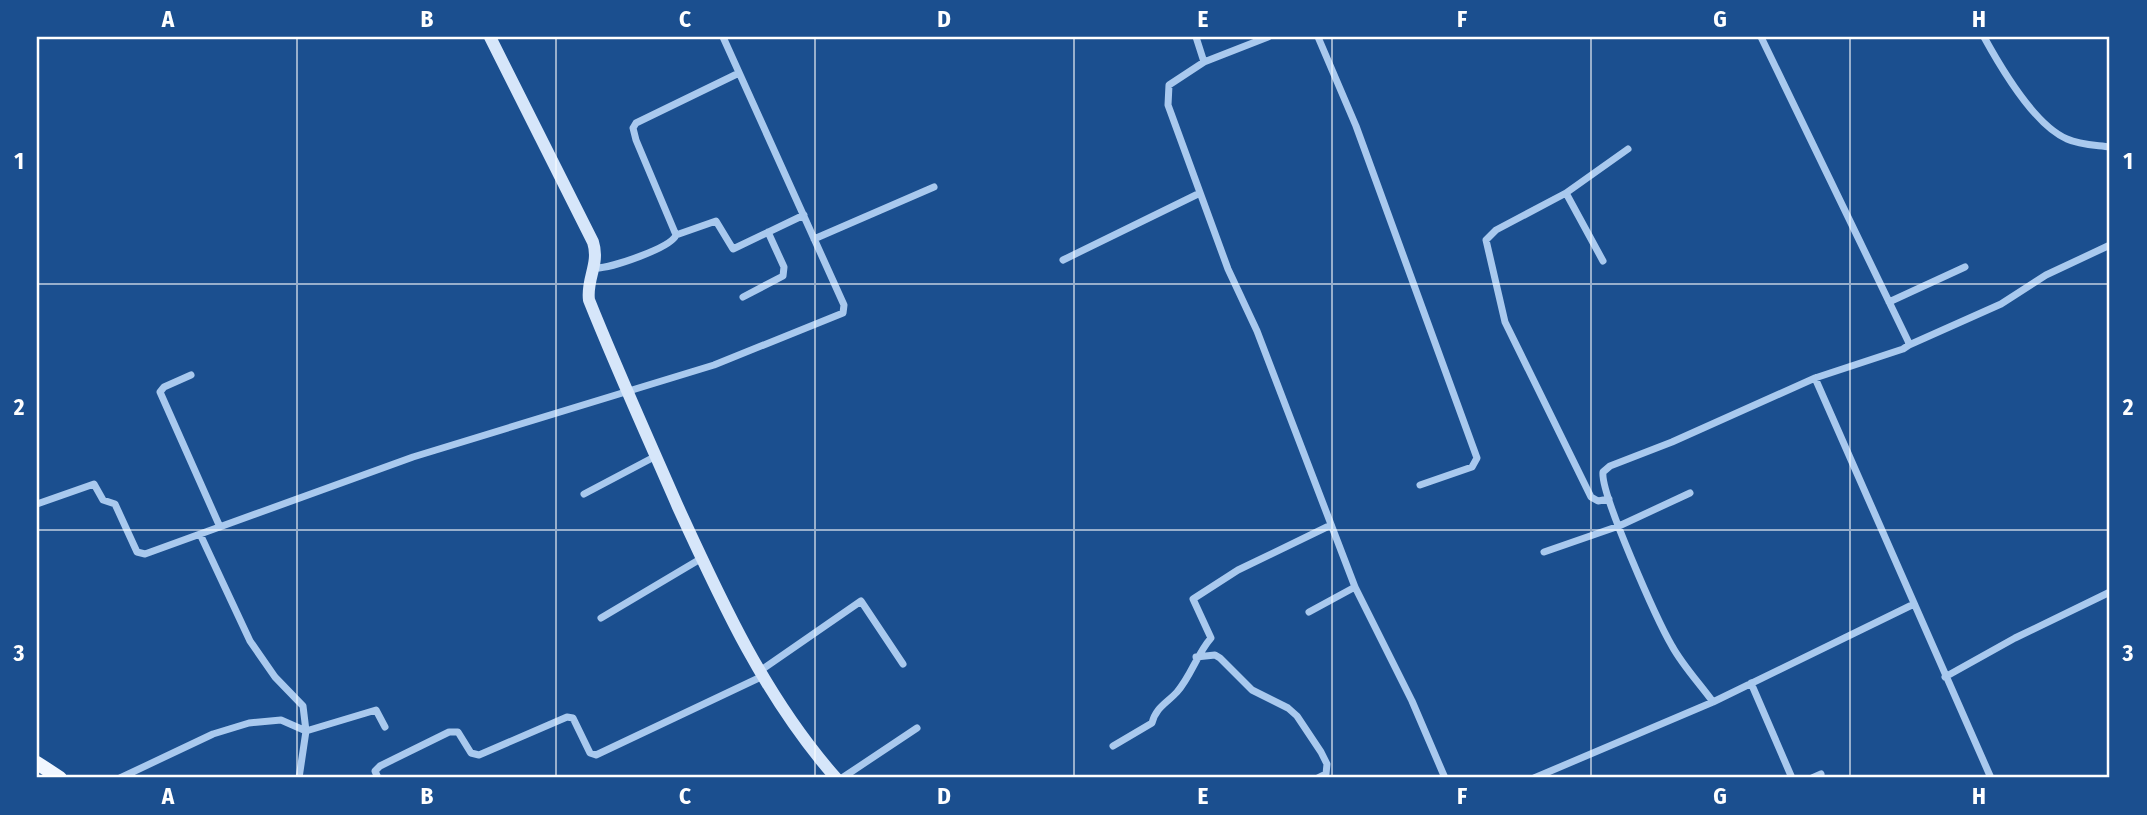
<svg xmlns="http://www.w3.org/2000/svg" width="2147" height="815" viewBox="0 0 2147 815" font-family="'Fira Sans Condensed',sans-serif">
  <rect width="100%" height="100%" fill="#1b4f8f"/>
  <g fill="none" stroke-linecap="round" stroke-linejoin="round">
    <path stroke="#9cc4f0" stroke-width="2.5" d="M2110 72V88"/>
    <path stroke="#a9c9ee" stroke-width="7" d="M1196 37 1204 62 1169 85 1168 105 1228 269 1257 331 1355 587 1412 701 1445 778
      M1318 37 1356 126 1477 458 1472 467 1420 485
      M1761 37 1908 341 1909 345 1903 349 1815 378 1991 778
      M1984 37C2001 68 2034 125 2067 139 2080 145 2096 145 2110 147
      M1204 62 1268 37
      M1566 193 1603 261
      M676 235 716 221 733 249 804 215
      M814 239 934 187
      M1063 260 1200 193
      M596 268C611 268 671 248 676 235L636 140 633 128 636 123 739 73
      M743 297 783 276 784 267 768 232
      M1889 302 1965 267
      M1909 345 2001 304 2046 275 2110 245
      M191 375 164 387 160 392 220 527
      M584 494 656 456
      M1609 499 1598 501 1591 497 1505 322 1486 240 1496 230 1566 193 1628 149
      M37 504 94 484 103 500 115 504 137 552 145 554 413 457 714 365 843 313 844 305 723 37
      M200 534 250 641 275 677 303 706 306 731 299 778
      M1544 552 1619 526 1690 493
      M1309 612 1355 587
      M601 618 702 558
      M1196 657 1215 655 1220 658 1252 690 1288 708 1297 716 1321 752 1327 764 1326 774 1318 778
      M760 671 861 601 903 664
      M1945 677 2015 638 2110 592
      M1751 683 1792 778
      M1713 702C1700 684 1683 666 1672 646 1658 622 1600 493 1603 472L1610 466 1672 442 1815 378
      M1113 746 1152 723C1156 707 1167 703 1177 692 1191 676 1197 654 1211 638L1193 599 1238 570 1331 525
      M120 778 213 734 249 723 281 720 306 731 376 710 385 727
      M378 778 375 771 380 766 449 732H458L471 753 479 755 567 717 573 718 590 753 596 755 763 676
      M842 778 917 728
      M1534 778 1713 702 1914 604
      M1812 778 1821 774"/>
    <path stroke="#d6e6fa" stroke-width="12" d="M490 37 593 242C600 264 586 279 589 300 617 370 648 438 678 507 722 603 766 699 836 778"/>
    <path stroke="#f0f6ff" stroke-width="14" d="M37 763 60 778"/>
  </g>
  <path fill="none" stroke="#fff" stroke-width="2" stroke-opacity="0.55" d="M297 37V778M556 37V778M815 37V778M1074 37V778M1332 37V778M1591 37V778M1850 37V778M37 284H2110M37 530H2110"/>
  <rect width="2147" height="815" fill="none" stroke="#1b4f8f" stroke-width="77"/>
  <rect x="38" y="38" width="2070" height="738" fill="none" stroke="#fff" stroke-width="2.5"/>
  <g font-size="23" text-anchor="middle" font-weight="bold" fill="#fff">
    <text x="168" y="27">A</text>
    <text x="427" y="27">B</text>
    <text x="685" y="27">C</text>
    <text x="944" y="27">D</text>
    <text x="1203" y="27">E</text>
    <text x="1462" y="27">F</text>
    <text x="1720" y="27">G</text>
    <text x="1979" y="27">H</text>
    <text x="19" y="169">1</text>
    <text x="2128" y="169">1</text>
    <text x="19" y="415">2</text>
    <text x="2128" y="415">2</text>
    <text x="19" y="661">3</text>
    <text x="2128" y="661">3</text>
    <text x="168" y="804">A</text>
    <text x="427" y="804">B</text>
    <text x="685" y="804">C</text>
    <text x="944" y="804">D</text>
    <text x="1203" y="804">E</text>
    <text x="1462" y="804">F</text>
    <text x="1720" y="804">G</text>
    <text x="1979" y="804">H</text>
  </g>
</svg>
